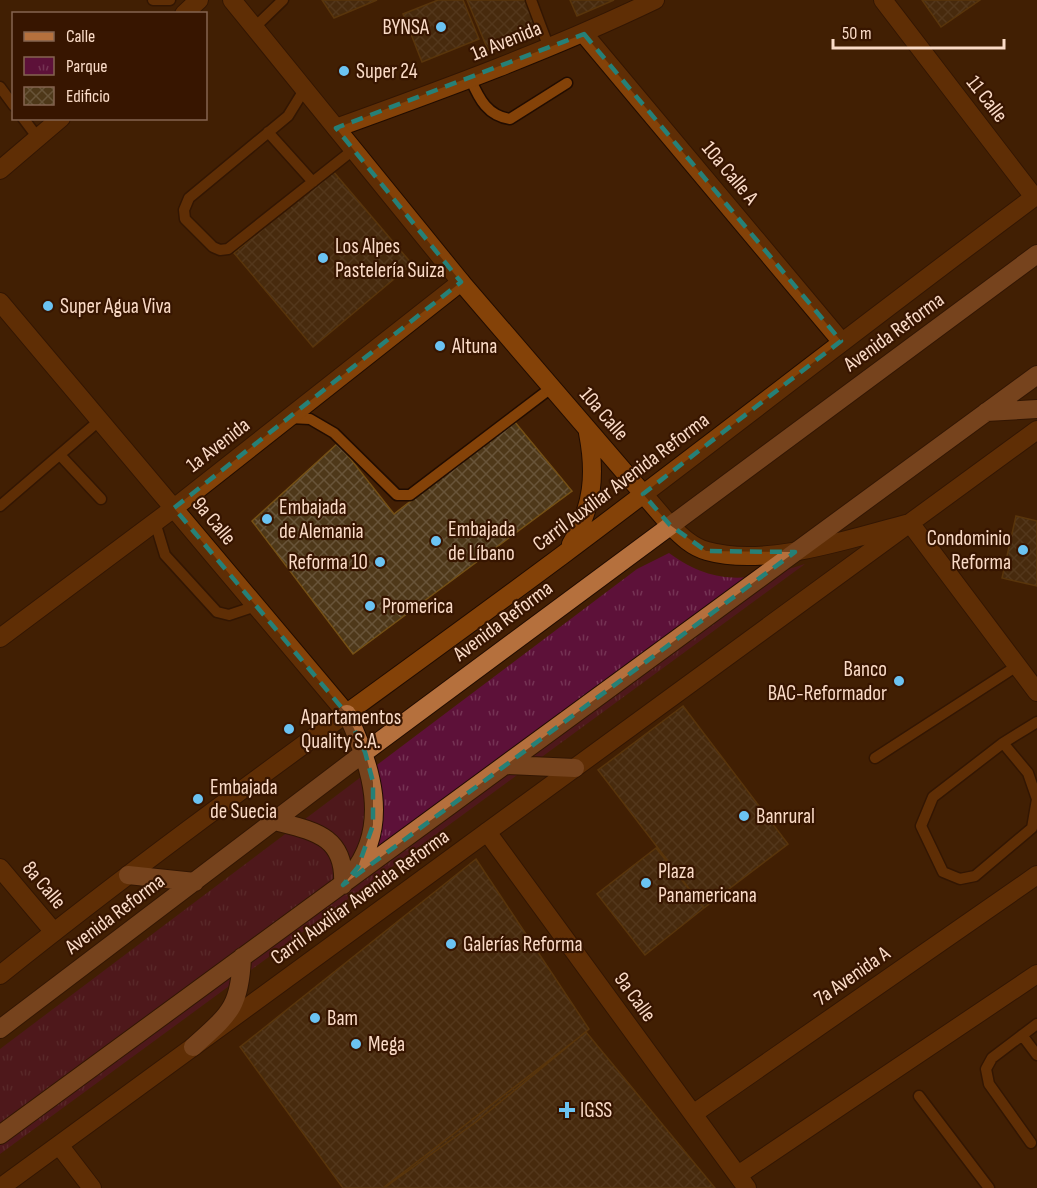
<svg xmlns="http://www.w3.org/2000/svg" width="1037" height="1188" viewBox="0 0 1037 1188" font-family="'Sofia Sans Condensed',sans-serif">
  <defs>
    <pattern id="park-tufts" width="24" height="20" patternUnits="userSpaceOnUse" patternTransform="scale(1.5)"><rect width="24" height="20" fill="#5d1139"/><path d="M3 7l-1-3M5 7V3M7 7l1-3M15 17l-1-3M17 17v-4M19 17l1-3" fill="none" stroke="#753354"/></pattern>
    <pattern id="building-cross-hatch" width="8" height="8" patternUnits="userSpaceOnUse" patternTransform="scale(1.5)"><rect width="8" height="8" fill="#4e3819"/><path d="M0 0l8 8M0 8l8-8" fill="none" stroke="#685439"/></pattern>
  </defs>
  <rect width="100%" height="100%" fill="#421f04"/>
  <path fill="url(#park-tufts)" d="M669 553C717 588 752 580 805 564L0 1154V1049L637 569Z"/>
  <path fill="url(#building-cross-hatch)" stroke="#755015" stroke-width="1.5" d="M322 0H377L334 18Z
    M438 0H463L479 39 422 62 403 14Z
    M467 0H525L537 30 488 50Z
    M570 0H614L577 16Z
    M922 0H980L941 27Z
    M332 170 412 264 313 347 234 253Z
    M514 421 572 491 353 654 252 521 338 443 394 514Z
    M1016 516 1037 521V586L1002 578Z
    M683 706 788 844 704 908 598 770Z
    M656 848 704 908 645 955 597 894Z
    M476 859 589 1029 476 1122 384 1188H343L240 1047Z
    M586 1032 715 1188H383Z"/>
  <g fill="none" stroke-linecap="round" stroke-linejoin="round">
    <g stroke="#210c01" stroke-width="13">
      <path id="lane" d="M153 0H170
        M531 0 549 48
        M254 28 283 0
        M471 80C479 99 488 116 510 119L567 83
        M0 87 14 106
        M304 90 288 116 189 198 184 210 185 219 213 247 220 250 228 249 353 150
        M23 118 38 138
        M268 132 313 182
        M290 418 310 419 334 433 397 495H410L551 388
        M60 455 101 499
        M0 506 100 420
        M155 522 165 555 217 612 229 615 256 606
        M1003 743 1028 773 1037 799 1032 828 975 876 960 879 943 872 921 826 933 797 1003 743 1037 722
        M875 758 1017 666
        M1022 1035 1037 1055
        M919 1096 989 1188
        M1031 1143 989 1084 986 1069 992 1058 1037 1024"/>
    </g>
    <g stroke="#210c01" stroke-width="20">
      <path id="street" d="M883 0 1034 197
        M584 34 841 341
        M336 128C444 89 551 50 655 0
        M0 302 347 714
        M0 638 174 508 461 282
        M487 832 747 1188
        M0 868 54 932
        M693 1114 1037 875
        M738 1175 1037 974"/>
    </g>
    <g stroke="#210c01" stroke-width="20">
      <path id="secondary" d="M232 0 461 282 670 525C681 536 692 547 707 551 767 568 851 538 910 523L1037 692
        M184 14 199 0
        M0 170 61 118
        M571 544C593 507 596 474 588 433
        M0 975C183 828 376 694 564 554 723 435 878 313 1037 195
        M59 1145 92 1188
        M0 1188 1037 430"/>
    </g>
    <g stroke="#210c01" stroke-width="20">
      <path id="primary" d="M986 412 1037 409
        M347 714C371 765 391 825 352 874
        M506 765 575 768
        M275 821C314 831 346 836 343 885
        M128 875 195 882
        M0 1029 365 752 1037 254
        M193 1047C229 1014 240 1008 242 957
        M0 1135 1037 375"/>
    </g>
    <use href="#lane" stroke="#844208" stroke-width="10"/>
    <use href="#street" stroke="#844208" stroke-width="18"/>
    <use href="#secondary" stroke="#844208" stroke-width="18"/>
    <use href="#primary" stroke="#b5703d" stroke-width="18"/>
  </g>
  <path d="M0 0H1037V1188H0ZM584 34 841 341 643 494 670 525 706 551 795 552 343 885 358 867 373 825V782L365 752 347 714 174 508 461 282 336 128Z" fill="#421f04" fill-opacity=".55" fill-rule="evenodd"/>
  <path fill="none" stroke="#268077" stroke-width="4.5" stroke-dasharray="12 8" stroke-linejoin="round" d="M584 34 841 341 643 494 670 525 706 551 795 552 343 885 358 867 373 825V782L365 752 347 714 174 508 461 282 336 128Z"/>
  <g fill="#6bc3f2" stroke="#371500" stroke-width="2">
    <circle cx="441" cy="27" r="6"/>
    <circle cx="344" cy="71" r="6"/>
    <circle cx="323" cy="258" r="6"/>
    <circle cx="48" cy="306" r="6"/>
    <circle cx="440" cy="346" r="6"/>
    <circle cx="267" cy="519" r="6"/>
    <circle cx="436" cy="541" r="6"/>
    <circle cx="1023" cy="550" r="6"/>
    <circle cx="380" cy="562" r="6"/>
    <circle cx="370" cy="606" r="6"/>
    <circle cx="899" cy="681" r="6"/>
    <circle cx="289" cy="729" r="6"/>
    <circle cx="198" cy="799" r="6"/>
    <circle cx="744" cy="816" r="6"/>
    <circle cx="646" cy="883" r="6"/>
    <circle cx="451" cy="944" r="6"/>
    <circle cx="315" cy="1018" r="6"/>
    <circle cx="356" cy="1044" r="6"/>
    <path d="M564 1101h6v6h6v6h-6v6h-6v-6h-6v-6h6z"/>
  </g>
  <g text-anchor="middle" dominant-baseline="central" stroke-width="4.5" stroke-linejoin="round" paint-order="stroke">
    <g font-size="21" fill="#fadbc7" stroke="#371500" text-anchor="start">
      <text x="429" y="27" text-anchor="end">BYNSA</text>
      <text x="356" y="71">Super 24</text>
      <text x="335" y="246">Los Alpes<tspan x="335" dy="24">Pastelería Suiza</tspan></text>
      <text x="60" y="306">Super Agua Viva</text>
      <text x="452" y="346">Altuna</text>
      <text x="279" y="507">Embajada<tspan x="279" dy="24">de Alemania</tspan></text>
      <text x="448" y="529">Embajada<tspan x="448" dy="24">de Líbano</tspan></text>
      <text x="1011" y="538" text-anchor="end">Condominio<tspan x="1011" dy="24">Reforma</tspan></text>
      <text x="368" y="562" text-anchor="end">Reforma 10</text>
      <text x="382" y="606">Promerica</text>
      <text x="887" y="669" text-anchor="end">Banco<tspan x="887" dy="24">BAC-Reformador</tspan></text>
      <text x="301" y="717">Apartamentos<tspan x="301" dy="24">Quality S.A.</tspan></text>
      <text x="210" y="787">Embajada<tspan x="210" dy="24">de Suecia</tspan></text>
      <text x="756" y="816">Banrural</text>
      <text x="658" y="871">Plaza<tspan x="658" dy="24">Panamericana</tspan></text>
      <text x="463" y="944">Galerías Reforma</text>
      <text x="327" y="1018">Bam</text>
      <text x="368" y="1044">Mega</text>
      <text x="580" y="1110">IGSS</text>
    </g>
    <g font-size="21" fill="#fadbc7" stroke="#371500">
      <text transform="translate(506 41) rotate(-22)">1a Avenida</text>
      <text transform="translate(987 99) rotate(52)">11 Calle</text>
      <text transform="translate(730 173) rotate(50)">10a Calle A</text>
      <text transform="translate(894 332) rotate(-36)">Avenida Reforma</text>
      <text transform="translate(604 414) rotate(49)">10a Calle</text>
      <text transform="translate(218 445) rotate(-38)">1a Avenida</text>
      <text transform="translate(621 482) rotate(-37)">Carril Auxiliar Avenida Reforma</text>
      <text transform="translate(214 521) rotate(50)">9a Calle</text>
      <text transform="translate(503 621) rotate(-37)">Avenida Reforma</text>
      <text transform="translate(44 885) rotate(50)">8a Calle</text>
      <text transform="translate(360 897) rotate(-36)">Carril Auxiliar Avenida Reforma</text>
      <text transform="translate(115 914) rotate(-37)">Avenida Reforma</text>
      <text transform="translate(852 976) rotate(-35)">7a Avenida A</text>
      <text transform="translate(635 997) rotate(54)">9a Calle</text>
    </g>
  </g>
  <rect x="12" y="12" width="195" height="108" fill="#371500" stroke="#856450" stroke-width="1.5"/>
  <rect x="24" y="32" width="30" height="9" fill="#b5703d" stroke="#856450" stroke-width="1.5"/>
  <text x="66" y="42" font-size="18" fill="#fadbc7">Calle</text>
  <rect x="24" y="57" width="30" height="18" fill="url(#park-tufts)" stroke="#856450" stroke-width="1.5"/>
  <text x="66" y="72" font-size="18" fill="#fadbc7">Parque</text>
  <rect x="24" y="87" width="30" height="18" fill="url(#building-cross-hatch)" stroke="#856450" stroke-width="1.5"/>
  <text x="66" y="102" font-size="18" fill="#fadbc7">Edificio</text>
  <path d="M833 39v9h171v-9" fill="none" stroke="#fadbc7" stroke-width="3"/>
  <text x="842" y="39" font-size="18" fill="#fadbc7" stroke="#371500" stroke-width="4.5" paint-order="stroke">50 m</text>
</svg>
